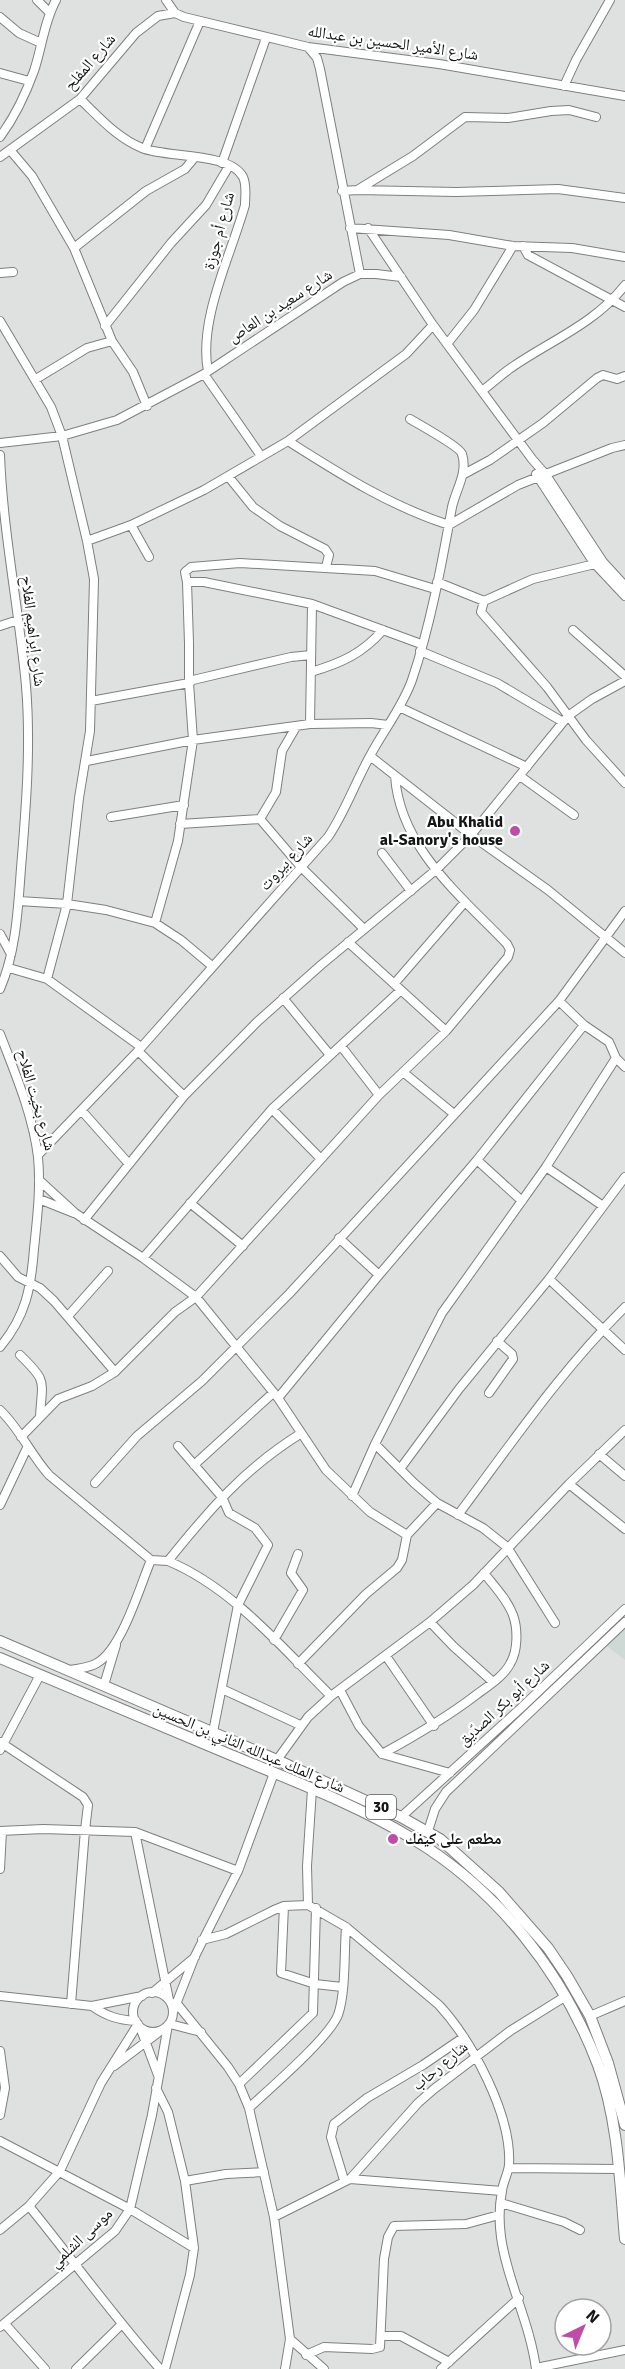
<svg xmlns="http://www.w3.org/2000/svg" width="625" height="2369" viewBox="0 0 625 2369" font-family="Signika,'Noto Naskh Arabic',sans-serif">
  <rect width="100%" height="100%" fill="#dee1e0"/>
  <path fill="#cdd9d5" d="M625 1629V1660L607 1646Z"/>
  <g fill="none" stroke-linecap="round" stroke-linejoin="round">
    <g stroke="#7d807f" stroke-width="10">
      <path id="minor" d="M37 0 49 12
        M166 0 175 13 184 17 308 47 439 64 625 96
        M0 17 19 33 41 43
        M0 73 29 81
        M564 86 576 60 610 0
        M80 99C99 117 117 138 142 148 166 158 230 152 243 177 247 185 245 196 245 205 231 255 198 320 208 371
        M0 137C14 118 26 93 34 71 42 47 44 22 56 0
        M145 149 200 21
        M10 150 32 176 74 248 112 341 133 372 147 406
        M0 157 80 99 136 33 158 16 175 13
        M222 163 266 38
        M359 189 413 156 465 117 508 118 551 111 569 110 596 117
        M342 191 358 190 456 192 558 189 625 198
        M350 228 449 235 513 246 572 248 625 257
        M368 228 433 325 532 459 546 475 603 562 625 586
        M523 246 528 255 625 307
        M74 248 146 191 185 169 195 157
        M0 273 13 272
        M360 274H376L401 277
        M0 321 51 407 62 436 87 541 94 579 90 731 79 798 67 904 47 979
        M105 326 171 243 206 205 229 166
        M447 344 474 310 513 246
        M204 374 261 456
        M36 379 87 348 112 341
        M482 391C491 384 499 377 508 370 547 342 594 325 625 285
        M288 441C340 474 390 506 449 525L518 485 612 448 625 445
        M0 443 62 436 117 420 204 374 343 282 360 274 320 69 317 58 308 47
        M0 455C3 533 19 609 26 686 31 746 26 808 21 868 18 909 16 952 0 989
        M464 474 490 460 543 423 597 378 603 375 617 379 625 376
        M536 474 594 563 625 596
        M228 476 253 507 280 526 325 549 329 555 326 567
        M131 525 149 557
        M87 541 131 525 204 490 288 441 406 354 433 325
        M187 582 185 572 191 567 240 563 375 571 435 589
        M437 582 484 601 533 579 603 562
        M484 601 481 612 547 687 586 740 625 783
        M0 626 18 620
        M573 630 625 676
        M420 651 497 683 563 722
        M311 672C341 663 362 654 383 630
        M91 701 189 683 193 680 291 657 311 655
        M399 707 527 767
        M310 724 371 723 388 725
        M370 756 471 835 548 890 625 953
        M87 761 193 740 310 724 312 604
        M520 776 574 815
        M111 817 184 805
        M260 819 301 867 364 929
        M180 824 260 819 276 792 282 751 296 727
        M382 853 411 891
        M19 901 67 904 106 910 155 923 181 940 212 966
        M155 923 178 841 193 740 189 683V643L187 582H204L312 604 421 644
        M0 934 11 954
        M348 942 446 1031
        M9 968 47 979 141 1047
        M394 984 465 902
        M283 998 330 1055
        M0 1034C15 1073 33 1115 38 1157 41 1188 37 1219 34 1249 31 1288 26 1316 0 1347
        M341 1046 379 1095
        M138 1051 184 1096
        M616 1058 625 1067
        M403 1072 454 1114
        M272 1109 320 1158
        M82 1111 129 1164
        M38 1155 138 1051 328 837C345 812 355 783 370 756 383 731 402 708 412 680 430 627 442 563 452 507 456 489 468 473 462 454 460 447 420 425 410 419
        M477 1160 522 1201
        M546 1167 603 1206
        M39 1180 75 1213 143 1258 196 1297 278 1398 326 1470 370 1512 407 1535 437 1503
        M39 1199 74 1213
        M190 1203 243 1246
        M84 1220 184 1096 257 1022 321 965 437 869 471 835 568 716 592 699 625 681
        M339 1238 379 1275
        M0 1256 18 1277 40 1288 54 1301 115 1372
        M143 1258 272 1109 401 990
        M549 1279 625 1177
        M68 1316 108 1271
        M20 1355C48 1382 42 1380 40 1417
        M489 1393 513 1359 512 1354 497 1341
        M278 1398 379 1275 477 1160 584 1025
        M0 1410C20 1429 31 1455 49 1475L151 1560 168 1561C209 1510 244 1469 300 1434
        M21 1437 58 1399 92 1386 115 1372 175 1312 196 1297 379 1095 446 1031 508 957 510 950 507 944C461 896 400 848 395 776
        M375 1444 414 1483 437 1503 483 1528 507 1547 555 1623
        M178 1446 222 1497 229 1513 255 1528 268 1545 238 1605 213 1732
        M599 1454 625 1476
        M194 1465 273 1393
        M400 1469 459 1389 549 1279 625 1350
        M95 1483 137 1436 202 1381 289 1294 559 1001 625 911
        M569 1484 625 1529
        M352 1496 375 1444 442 1313 546 1167 616 1058 609 1042 584 1025 559 1001
        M0 1505 27 1448
        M458 1515C511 1444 562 1369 625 1307
        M168 1561C233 1588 282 1648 331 1696
        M430 1622 453 1646 493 1682
        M274 1640 303 1590 291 1573 298 1554
        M386 1656 434 1726
        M298 1664 366 1594 397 1568 402 1560 407 1535
        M70 1670C79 1668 89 1668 97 1663 122 1649 140 1586 151 1560
        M104 1685 116 1645
        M222 1689 300 1725
        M340 1690 359 1726 382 1754 450 1773
        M0 1742 83 1797 88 1805 85 1830 71 2004
        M0 1750 40 1675
        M382 1754C415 1736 446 1718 476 1695 488 1686 503 1677 510 1664 518 1651 518 1629 513 1615 507 1599 494 1586 484 1573
        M277 1760 308 1717 331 1696 430 1622 473 1585 569 1484 625 1430
        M401 1817 522 1707 625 1609
        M0 1831 43 1829 135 1832 238 1871
        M428 1831 435 1809 446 1792 625 1622
        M135 1832 169 2000
        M0 1869 2 1831
        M308 1905 307 1866 312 1789
        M284 1906 281 1973 315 1984 342 1987
        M202 1940 226 1934 274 1910 284 1906 308 1905 346 1927 439 2005C472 2041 512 2115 509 2165 508 2174 503 2182 502 2191 499 2206 499 2222 501 2237 507 2281 530 2322 536 2369
        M133 2012a20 20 0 1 1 40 0a20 20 0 1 1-40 0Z
        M152 1993 195 1957
        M0 1996 92 2006
        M171 2003 178 2005 228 2067 239 2084 249 2108 274 2217 290 2339 285 2369
        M173 2012 195 1956 238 1871 274 1773
        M590 2016 625 2001
        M136 2021C118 2020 106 2016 92 2006L142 1996
        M170 2024 201 2032
        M140 2027 158 2075
        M0 2051 5 2088 0 2115
        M114 2066 159 2032
        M239 2084 313 2013 316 1908
        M156 2088 168 2112 185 2181 194 2248 190 2275 165 2369
        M249 2108C269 2089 329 2038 338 2015 346 1992 344 1952 346 1927
        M0 2141 130 2209 194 2248
        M509 2168 619 2169
        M350 2179 418 2103 434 2089 510 2031 566 1996
        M344 2180 331 2137 334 2124 367 2098 423 2065 464 2037
        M185 2181 226 2174 264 2172
        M501 2203 564 2222 580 2230
        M29 2206C73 2260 114 2317 160 2369
        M274 2217 350 2179 502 2191
        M0 2230 29 2206 60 2171 101 2083 138 2024
        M5 2324 45 2369
        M0 2327 115 2231 130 2209 152 2115 168 2025
        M381 2336H401L449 2362
        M290 2339 324 2369
        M306 2355 324 2347 372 2349 380 2347 384 2259 388 2237 394 2226 466 2224 499 2215
        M536 2368 625 2350
        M76 2369 121 2325
        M441 2369 519 2298"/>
    </g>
    <g stroke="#7d807f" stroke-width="12">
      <path id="major" d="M0 1641 277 1760 401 1817 440 1839 499 1892 548 1948 567 1976 590 2016 608 2063 625 2125
        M0 1658C77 1691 154 1723 231 1755 291 1780 358 1805 413 1839 498 1890 563 1973 598 2065 618 2119 620 2182 625 2239"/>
    </g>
    <use href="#minor" stroke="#fff" stroke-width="8"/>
    <use href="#major" stroke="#fff" stroke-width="10"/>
  </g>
  <g fill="#bf4ca6" stroke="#fff" stroke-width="2">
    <circle cx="515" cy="831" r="6"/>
    <circle cx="393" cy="1839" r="6"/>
  </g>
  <g text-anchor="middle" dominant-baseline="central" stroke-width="4.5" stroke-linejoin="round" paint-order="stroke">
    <rect fill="#fff" stroke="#5a5c5b" stroke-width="1.5" x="366" y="1795" width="30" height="24" rx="4.5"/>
    <g font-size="15" font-weight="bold" fill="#141615">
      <text x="381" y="1807">30</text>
    </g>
    <g font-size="16" fill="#141615" stroke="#fff">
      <text transform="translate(393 43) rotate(8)">شارع الأمير الحسين بن عبدالله</text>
      <text transform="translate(90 62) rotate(-49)">شارع المفلح</text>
      <text transform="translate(219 231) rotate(-75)">شارع أم جوزة</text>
      <text transform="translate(280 306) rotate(-33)">شارع سعيد بن العاص</text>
      <text transform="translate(33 631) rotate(83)">شارع إبراهيم الفلاح</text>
      <text transform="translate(286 862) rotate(-48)">شارع بيروت</text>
      <text transform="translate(36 1100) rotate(74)">شارع بخيت الفلاح</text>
      <text transform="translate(504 1703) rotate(-43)">شارع أبو بكر الصدّيق</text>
      <text transform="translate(249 1748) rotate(23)">شارع الملك عبدالله الثاني بن الحسين</text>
      <text transform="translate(440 2066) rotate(-40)">شارع رحاب</text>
      <text transform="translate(81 2238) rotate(-43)">موسى الشلمي</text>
    </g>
    <g font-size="16" font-weight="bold" fill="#141615" stroke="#fff" text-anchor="end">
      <text x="503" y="822">Abu Khalid<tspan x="503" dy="18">al-Sanory's house</tspan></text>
      <text x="405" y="1839" text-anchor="start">مطعم على كيفك</text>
    </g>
  </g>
  <g transform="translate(583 2327) rotate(43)"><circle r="28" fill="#ffffff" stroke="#a1a2a1" stroke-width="1.5"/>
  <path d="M0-4.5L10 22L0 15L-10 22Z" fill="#bf4ca6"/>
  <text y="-9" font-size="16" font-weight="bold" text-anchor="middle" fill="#141615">N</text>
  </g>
</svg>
